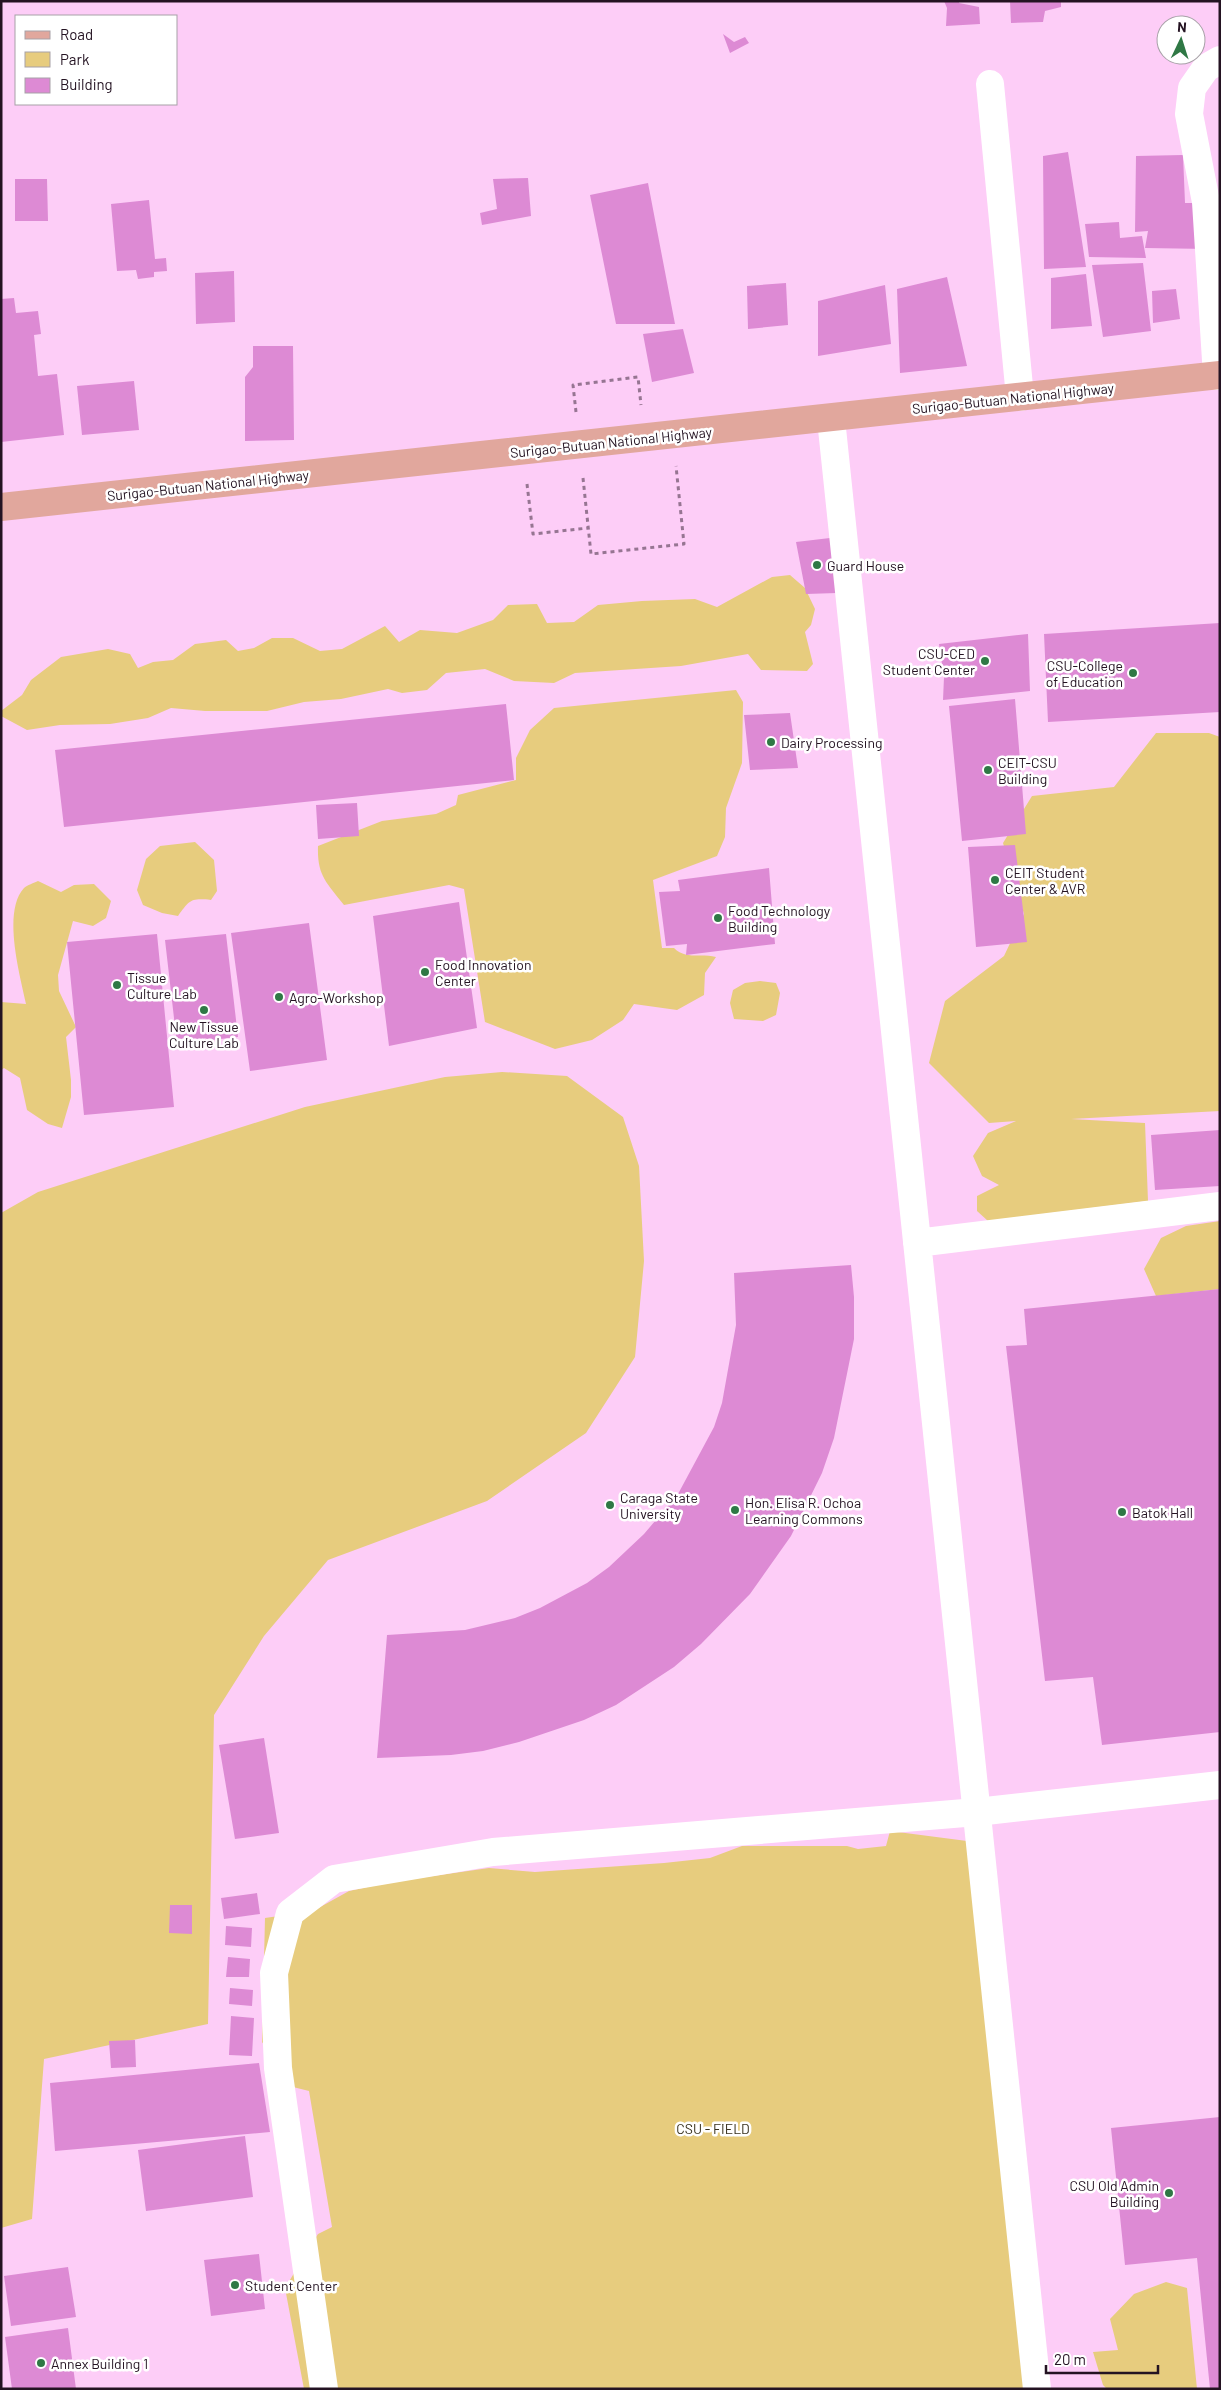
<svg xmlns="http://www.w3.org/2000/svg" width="1221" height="2390" viewBox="0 0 1221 2390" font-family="Barlow,sans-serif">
  <rect width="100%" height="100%" fill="#fdcdf7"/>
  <path fill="#e7cc7e" d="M790 575 805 588 815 609 811 625 805 632 813 664 807 671 761 670 748 654 681 666 575 673 554 683 514 681 485 669 446 673 427 690 402 693 388 689 341 699 304 702 267 711H205L171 708 148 718 110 724 60 725 27 730 1 716V711L22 695 31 680 61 657 108 649 130 654 138 668 153 662 173 660 195 644 226 640 238 651 254 648 272 638H293L320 651 342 649 385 626 399 642 420 630 457 633 493 620 508 605 537 604 547 623 574 622 598 605 642 601 695 599 717 607 772 577Z
    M736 690 743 702 742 763 726 808 725 837 717 856 653 880 662 948H674C686 960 701 953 716 957L705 973 704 995 677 1010 634 1004 623 1020 592 1040 555 1049 485 1022 464 889 449 885 344 905C326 882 317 875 318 846L382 821 436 814 456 805 458 795 516 780V758L530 730 554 708Z
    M1156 733H1209L1220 737V1111L1071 1119 1145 1123 1148 1201 988 1221 977 1211V1196L999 1185 982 1176 973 1156 988 1133 1016 1121 989 1123 929 1063 945 1001 1004 956 1024 914 1003 843 1032 796 1114 787Z
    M195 842 214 860 217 891 211 900C190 898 190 900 178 916L162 913 143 905 137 890 146 859 160 846Z
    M38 881 61 892 74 885 94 884 111 901 106 918 93 926 73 921 58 975 59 991 76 1027 66 1037 71 1080V1097L62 1128 48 1124 27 1110 20 1078 4 1068 1 1070V1002L26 1004C20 975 2 912 24 888 27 885 34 883 38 881Z
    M760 981 776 983 780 993 776 1015 763 1021 734 1019 730 1003 733 990 745 983Z
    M502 1072 567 1076 623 1117 639 1166 644 1261 635 1357 586 1433 487 1501 328 1560 264 1636 214 1715 208 2024 44 2059 32 2219 1 2228V1213L38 1192 305 1107 445 1077Z
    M1220 1221V1289L1156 1296 1144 1269 1161 1238 1186 1226Z
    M890 1831 967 1841 1025 2389H304L285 2288 318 2234 332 2227 309 2091 293 2087 262 2042 265 1918 313 1911 349 1891 391 1882 489 1868 535 1872 664 1863 710 1858 742 1846H847L858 1849 886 1846Z
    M1166 2282 1187 2288 1197 2389H1107L1103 2385 1093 2352 1118 2350 1110 2319 1134 2294Z"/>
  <path fill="#dd8ad4" d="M944 1H959V3L979 7 980 24 946 26 947 8Z
    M1010 1H1061V7L1045 11 1043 22 1011 23Z
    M723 34 734 42 745 37 749 43 730 53Z
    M1068 152 1086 267 1044 269 1043 156Z
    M1183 155 1185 203H1206L1209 249 1145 248 1148 231 1135 232 1136 156Z
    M528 178 531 216 482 225 480 213 497 209 493 179Z
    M15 179H47L48 221H15Z
    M648 183 675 324H616L590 195Z
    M149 200 155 259 166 258 167 271 154 272V277L138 279 136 270 117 271 111 204Z
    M1119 222 1120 238 1142 236 1146 258 1089 257 1085 224Z
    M1143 263 1151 331 1103 337 1092 265Z
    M234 271 235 322 196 324 195 273Z
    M1086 274 1092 326 1051 329V278Z
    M947 277 967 366 900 373 897 289Z
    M786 283 788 325 748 329 747 286Z
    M885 285 891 344 818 356V301Z
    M1176 289 1180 319 1153 323 1152 291Z
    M14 298 16 313 38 311 41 334 34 335 38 376 57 374 64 435 1 442V299Z
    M683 329 694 373 652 382 643 334Z
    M253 346H293L294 440 245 441V377L253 367Z
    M134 381 139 430 82 435 77 386Z
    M830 538 837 593 806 594 796 542Z
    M1220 623V712L1048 722 1044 634Z
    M1028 634 1030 691 943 700 944 677 939 644Z
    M1015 699 1026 834 962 841 949 706Z
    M506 704 514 780 64 827 55 750Z
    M790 713 798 768 750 770 744 715Z
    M357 803 359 836 318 839 316 805Z
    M1015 845 1027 942 976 947 968 847Z
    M769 868 775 944 686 955 687 944 666 946 659 892 680 891 678 880Z
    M459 902 477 1028 389 1046 373 916Z
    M309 923 327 1060 250 1071 231 933Z
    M157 934 174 1107 84 1115 67 942Z
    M226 934 238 1037 177 1044 165 940Z
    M1220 1130V1186L1155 1190 1151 1135Z
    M851 1265 854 1297V1339L834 1438 822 1473 791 1536 750 1594 701 1644 674 1667 616 1705 584 1720 519 1742 483 1751 451 1755 377 1758 387 1635 465 1630 515 1618 540 1608 587 1583 609 1567 644 1534 678 1494 714 1427 722 1403 736 1325 734 1273Z
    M1220 1289V1732L1102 1745 1093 1677 1045 1681 1006 1346 1027 1345 1024 1309Z
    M264 1738 279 1833 235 1839 219 1745Z
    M257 1893 260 1914 224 1919 221 1898Z
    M170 1905H192V1934L169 1933Z
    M226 1926 252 1928 251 1947 225 1945Z
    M228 1957 250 1959 249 1977H226Z
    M230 1988 253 1990 252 2006 229 2004Z
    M231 2016 254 2018 252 2056 229 2055Z
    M135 2040 136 2067 111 2068 109 2041Z
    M259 2063 270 2132 55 2151 50 2083Z
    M1220 2117V2389H1210L1197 2258 1125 2265 1111 2128Z
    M245 2136 253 2197 146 2211 138 2150Z
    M259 2254 265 2309 211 2316 204 2260Z
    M68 2267 76 2317 11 2326 4 2276Z
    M68 2328 76 2389H12L5 2337Z"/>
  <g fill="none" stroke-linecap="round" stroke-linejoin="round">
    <path stroke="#967592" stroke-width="3" stroke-dasharray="4 4" stroke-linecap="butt" d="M576 412 573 385 638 377 641 405
      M583 478 591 554 684 544 676 466
      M527 484 533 534 588 528"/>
    <path stroke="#fff" stroke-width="28" d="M990 84 1020 397
      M1217 376 1206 202 1189 114 1192 88 1206 68 1220 60
      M831 419 1037 2389
      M917 1243 1220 1206
      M324 2389 278 2068 274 1973 290 1913 334 1879 493 1852 977 1812 1220 1785"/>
    <path stroke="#e1a79d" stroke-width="28" d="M1 507 1220 375"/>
  </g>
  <g fill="#2f7845" stroke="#fff" stroke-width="2">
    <circle cx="817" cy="565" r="5"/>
    <circle cx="985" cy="661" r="5"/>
    <circle cx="1133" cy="673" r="5"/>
    <circle cx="771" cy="742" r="5"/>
    <circle cx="988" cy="770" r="5"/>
    <circle cx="995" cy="880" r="5"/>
    <circle cx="718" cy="918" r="5"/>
    <circle cx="425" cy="972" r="5"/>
    <circle cx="117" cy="985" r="5"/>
    <circle cx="279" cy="997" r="5"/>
    <circle cx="204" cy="1010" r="5"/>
    <circle cx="610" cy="1505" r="5"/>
    <circle cx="735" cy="1510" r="5"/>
    <circle cx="1122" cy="1512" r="5"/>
    <circle cx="1169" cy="2193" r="5"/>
    <circle cx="235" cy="2285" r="5"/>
    <circle cx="41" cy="2363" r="5"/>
  </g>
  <g text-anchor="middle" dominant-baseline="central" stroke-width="5" stroke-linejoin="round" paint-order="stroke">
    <g font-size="14" fill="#241322" stroke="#fff">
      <text transform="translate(1013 398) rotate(-6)">Surigao-Butuan National Highway</text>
      <text transform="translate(611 442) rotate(-6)">Surigao-Butuan National Highway</text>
      <text transform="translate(208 485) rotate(-6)">Surigao-Butuan National Highway</text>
    </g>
    <g font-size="14" fill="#241322" stroke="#fff" text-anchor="start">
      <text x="827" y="565">Guard House</text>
      <text x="975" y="653" text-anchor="end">CSU-CED<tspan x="975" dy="16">Student Center</tspan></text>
      <text x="1123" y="665" text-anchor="end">CSU-College<tspan x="1123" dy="16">of Education</tspan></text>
      <text x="781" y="742">Dairy Processing</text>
      <text x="998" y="762">CEIT-CSU<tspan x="998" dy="16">Building</tspan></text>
      <text x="1005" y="872">CEIT Student<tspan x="1005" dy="16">Center &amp; AVR</tspan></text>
      <text x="728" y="910">Food Technology<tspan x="728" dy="16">Building</tspan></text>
      <text x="435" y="964">Food Innovation<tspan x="435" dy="16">Center</tspan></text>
      <text x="127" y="977">Tissue<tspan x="127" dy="16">Culture Lab</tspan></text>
      <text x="289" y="997">Agro-Workshop</text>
      <text x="204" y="1026" text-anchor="middle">New Tissue<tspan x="204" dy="16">Culture Lab</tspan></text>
      <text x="620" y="1497">Caraga State<tspan x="620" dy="16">University</tspan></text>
      <text x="745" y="1502">Hon. Elisa R. Ochoa<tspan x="745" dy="16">Learning Commons</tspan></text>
      <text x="1132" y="1512">Batok Hall</text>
      <text x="1159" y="2185" text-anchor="end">CSU Old Admin<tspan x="1159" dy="16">Building</tspan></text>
      <text x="245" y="2285">Student Center</text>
      <text x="51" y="2363">Annex Building 1</text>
    </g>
    <g font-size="14" fill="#362f1b" stroke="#fff">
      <text x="713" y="2128">CSU - FIELD</text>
    </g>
  </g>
  <rect width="1221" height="2390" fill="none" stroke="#241322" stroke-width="5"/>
  <rect x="15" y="15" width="162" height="90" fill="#ffffff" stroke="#a7a1a7"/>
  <rect x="25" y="31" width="25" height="8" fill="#e1a79d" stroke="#a7a1a7"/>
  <text x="60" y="40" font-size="15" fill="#241322">Road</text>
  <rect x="25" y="52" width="25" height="15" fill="#e7cc7e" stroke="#a7a1a7"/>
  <text x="60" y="65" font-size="15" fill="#241322">Park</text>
  <rect x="25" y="78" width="25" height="15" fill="#dd8ad4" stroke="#a7a1a7"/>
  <text x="60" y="90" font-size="15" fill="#241322">Building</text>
  <g transform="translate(1181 40) rotate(4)"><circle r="24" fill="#ffffff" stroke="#a7a1a7"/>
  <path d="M0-4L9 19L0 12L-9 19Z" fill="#2f7845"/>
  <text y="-8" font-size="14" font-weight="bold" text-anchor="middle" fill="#241322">N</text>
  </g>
  <path d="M1046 2365v8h112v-8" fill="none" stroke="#241322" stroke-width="2.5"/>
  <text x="1054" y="2365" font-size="15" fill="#241322" stroke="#ffffff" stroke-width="4" paint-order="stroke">20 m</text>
</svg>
